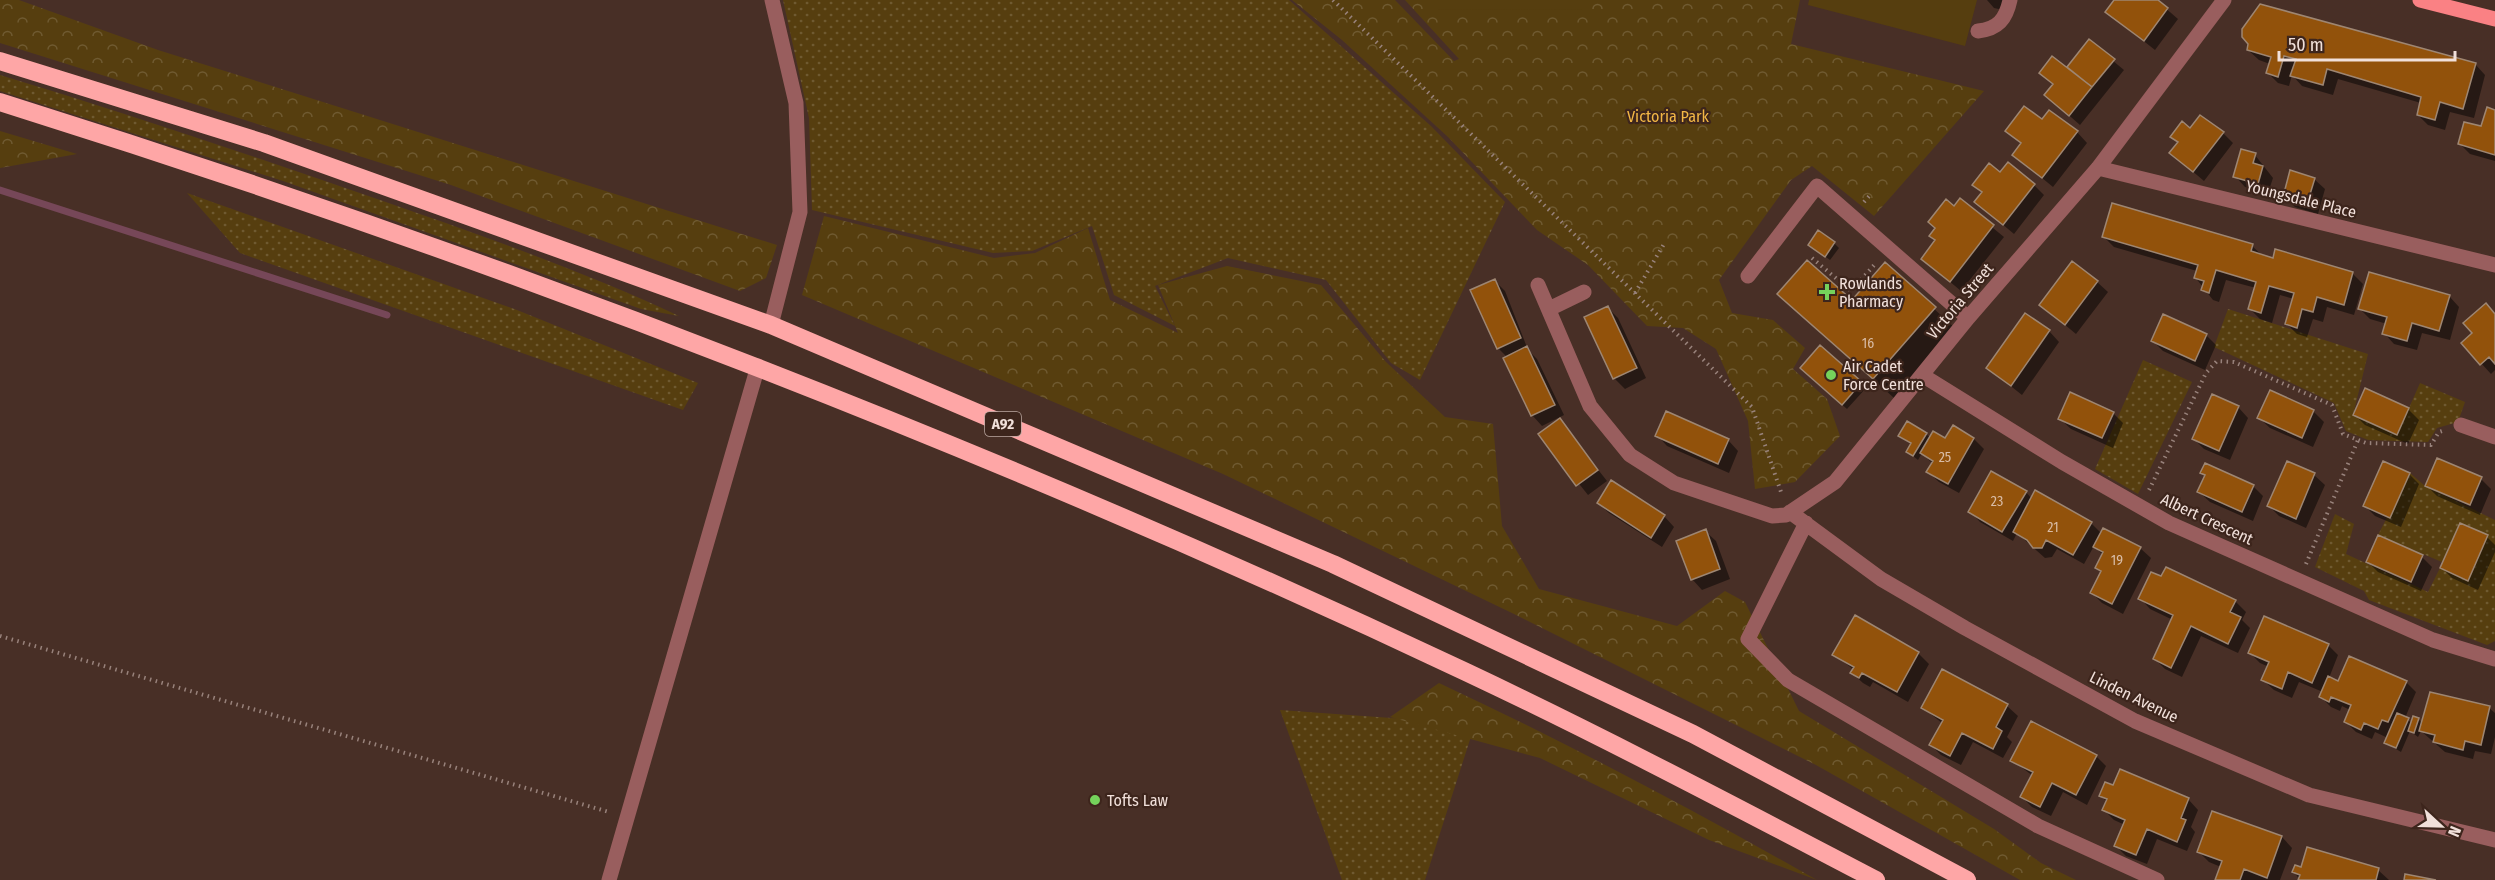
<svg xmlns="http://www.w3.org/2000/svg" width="2495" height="880" viewBox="0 0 2495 880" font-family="'Fira Sans Condensed',sans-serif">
  <defs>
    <pattern id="grass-dots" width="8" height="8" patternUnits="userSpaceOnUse" patternTransform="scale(1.5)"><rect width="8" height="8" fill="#563e0f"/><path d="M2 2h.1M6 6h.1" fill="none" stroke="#6f5a31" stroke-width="1.8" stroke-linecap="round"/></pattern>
    <pattern id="forest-crowns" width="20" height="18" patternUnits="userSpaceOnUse" patternTransform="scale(1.5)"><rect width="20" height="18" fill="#563e0f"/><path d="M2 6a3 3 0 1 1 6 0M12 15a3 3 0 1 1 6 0" fill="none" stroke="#6f5a31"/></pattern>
  </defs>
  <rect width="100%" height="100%" fill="#482f26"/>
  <path fill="url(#grass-dots)" d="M783 0H1289L1431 126 1505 202 1420 380 1391 363 1326 280 1228 258 1155 286 1175 326 1114 295 1092 226 1032 251 993 253 812 210 809 118Z
    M0 75C129 114 256 157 383 201 483 236 583 271 679 316L641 309 283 181 0 91Z
    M187 193 517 310 698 383 683 410 240 253Z
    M2228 309 2368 354 2353 415 2397 435 2420 383 2465 402 2458 422 2437 428 2428 442 2368 440 2346 431 2334 403 2214 347Z
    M2143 360 2192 382 2138 494 2095 469Z
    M2410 473 2425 486 2495 520V641L2487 645 2369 600 2364 591 2315 567 2335 514 2354 524 2346 554 2428 592 2440 568 2468 580 2488 535 2460 523 2442 562 2378 535Z
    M1280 710 1475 724 1425 880H1342Z"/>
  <path fill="url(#forest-crowns)" d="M0 0H19L158 50 777 245 766 278 740 291 451 185 0 43Z
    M1292 0H1395L1454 61 1459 59 1405 0H1800L1791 44 1984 91 1874 216 1812 166 1791 180 1719 280 1732 313 1773 320 1805 348 1793 369 1827 399 1840 436 1795 482 1755 489 1748 421 1716 349 1683 328 1647 326 1588 265 1537 230 1448 137 1342 40Z
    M0 131 77 154 0 168Z
    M824 216 994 258 1035 253 1088 228 1110 300 1178 333 1158 285 1227 266 1321 285 1386 362 1445 417 1493 424 1502 526 1539 589 1677 626 1725 591 1745 602 1799 711 1994 829 2041 863 2076 880H2020L1816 765 1514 614 1223 474 802 295Z
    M1439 683C1568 743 1693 810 1817 880L1709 840 1540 758 1390 717Z"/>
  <path fill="#563e0f" d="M1431 0H1586V9L1431 10Z
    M1809 0H1977L1965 46 1808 5Z"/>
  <path fill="#0007" d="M1987 0H2015L2012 12 1994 8Z
    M2116 0H2156L2178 19 2155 50 2107 12Z
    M2089 41 2124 70 2080 125 2046 95 2054 85 2041 72 2067 70Z
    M2248 50 2475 64 2485 75 2474 118 2450 112 2445 130 2428 125 2418 115 2421 103 2338 79 2333 95 2302 86 2292 75 2289 86 2278 83 2268 73 2270 64 2259 60Z
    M2495 111V161L2470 154 2459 143 2482 128Z
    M2042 121 2077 132 2087 143 2053 187 2014 155 2022 145 2007 131Z
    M2191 130 2223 133 2233 143 2204 181 2171 153 2179 143 2172 137Z
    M2255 155 2273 178 2268 193 2245 187 2235 176Z
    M2000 174 2034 185 2044 195 2014 234 1976 202 1983 193 1974 184Z
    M2314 179 2325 189 2318 214 2295 207 2284 196Z
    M1960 201 2004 237 1961 291 1923 259Z
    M2104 237 2252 246 2263 256 2274 260 2276 251 2353 274 2363 284 2354 315 2327 307 2323 322 2313 319 2307 337 2297 334 2287 324 2294 299 2280 295 2272 323 2260 319 2250 309 2256 288 2226 280 2219 302 2213 300 2195 277 2197 271 2114 247Z
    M1834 243 1839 248 1830 260 1815 249Z
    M1885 264 1955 328 1894 398 1779 294 1852 302Z
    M1495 281 1505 291 1528 350 1537 359 1564 415 1542 426 1532 415 1507 357 1498 348Z
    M2097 282 2108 292 2076 334 2041 305Z
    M2449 296 2459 307 2450 340 2422 333 2417 350 2394 344 2384 333 2387 324 2370 319 2360 309Z
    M1607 307 1618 318 1646 378 1625 389 1614 378Z
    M2495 315V370L2491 374 2481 363Z
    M2049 331 2059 342 2022 395 1988 368Z
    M2206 335 2216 345 2205 370 2163 351 2152 340Z
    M1806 373 1861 383 1866 388 1847 409Z
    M2238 407 2248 418 2230 460 2204 449 2194 439Z
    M2408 409 2419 420 2408 444 2365 425 2355 415Z
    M2313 411 2324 422 2313 447 2270 428 2259 418Z
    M2113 413 2123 423 2113 448 2071 429 2060 419Z
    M1559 420 1607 481 1588 495 1540 435Z
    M1953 428 1974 439 1984 449 1959 493 1939 482 1928 472 1933 464 1922 453 1918 460 1908 452 1912 445 1900 436 1926 434 1931 438 1946 440Z
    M1657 435 1728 440 1738 451 1729 473 1667 446Z
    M2202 473 2253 486 2263 496 2253 521 2210 502 2199 492 2206 476Z
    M2409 474 2419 484 2401 527 2375 516 2365 506Z
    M2314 475 2325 485 2306 528 2279 516 2269 506Z
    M2481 479 2491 489 2480 515 2437 496 2427 486Z
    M2026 492 2032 499 2091 523 2102 534 2140 548 2151 558 2123 614 2102 603 2092 593 2102 573 2096 568 2103 555 2094 546 2084 564 2057 549 2052 557 2045 558 2017 533 2013 541 1980 522 1970 511Z
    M1598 503 1664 516 1674 527 1662 547 1609 513Z
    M1705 531 1716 541 1730 579 1702 590 1692 579Z
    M2487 537 2495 545V552L2478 590 2452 578 2442 568Z
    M2422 557 2432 567 2421 591 2378 572 2368 562Z
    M2140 598 2235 601 2246 612 2242 620 2250 628 2238 653 2201 636 2182 677 2165 669 2155 659 2173 620 2150 609Z
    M1855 618 1918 653 1929 664 1908 702 1873 682 1870 687 1863 683 1852 673 1854 670 1834 654Z
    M2328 645 2338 655 2329 678 2339 683 2406 682 2416 692 2405 718 2412 723 2418 719 2423 724 2489 708 2495 713V737L2491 754 2475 751 2473 759 2445 752 2421 731 2418 737 2410 731 2401 752 2386 743 2388 738 2375 732 2372 739 2356 732 2345 721 2350 710 2342 706 2340 711 2331 707 2321 697 2323 692 2299 682 2292 698 2274 690 2263 680 2269 667 2260 663 2250 653Z
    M1942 671 2007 706 2018 716 2007 737 2012 742 2003 758 1973 742 1961 765 1941 755 1931 745 1942 723 1923 708Z
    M2096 756 2106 766 2087 805 2063 792 2051 816 2032 807 2022 797 2033 776 2012 760Z
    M2101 796 2188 799 2198 810 2191 827 2195 832 2187 851 2157 839 2147 864 2126 856 2116 846 2125 825 2114 820 2104 810 2107 802Z
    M2213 812 2282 837 2292 848 2280 880H2217L2221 867 2209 862 2199 852Z
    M2302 868 2378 870 2389 880H2300L2294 872Z"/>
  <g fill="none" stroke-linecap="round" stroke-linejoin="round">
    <path stroke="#764758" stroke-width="7" d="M0 190 387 315"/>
  </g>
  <path fill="#92520b" stroke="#9e8672" stroke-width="1.5" d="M2114 0H2158L2168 8 2144 41 2105 12Z
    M2260 4 2476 63 2463 109 2440 102 2435 120 2417 115 2421 97 2327 69 2323 85 2290 76 2296 59 2284 56 2278 77 2266 73 2271 57 2247 50 2248 44 2242 37V29Z
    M2089 39 2115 59 2092 87 2067 67Z
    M2052 56 2092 87 2069 116 2044 95 2053 84 2039 73Z
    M2024 106 2042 119 2049 110 2078 131 2042 178 2012 155 2021 143 2005 131Z
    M2487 107 2495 110V155L2458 144 2464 122 2481 126Z
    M2200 115 2224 132 2193 172 2169 153 2178 142 2170 137 2182 121 2190 128Z
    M2241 149 2256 153 2253 163 2263 166 2258 184 2233 177Z
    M2008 162 2035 184 2003 225 1974 202 1982 192 1972 185 1989 163 2000 172Z
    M2290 170 2315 178 2307 204 2283 197Z
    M1960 198 1994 225 1950 282 1921 259 1935 240 1929 236 1935 228 1928 222 1946 199 1954 206Z
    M2112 203 2253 244 2251 251 2273 258 2275 249 2353 272 2344 305 2317 297 2313 312 2302 309 2297 328 2285 324 2294 293 2269 286 2261 313 2248 309 2256 282 2216 270 2209 293 2201 290 2204 281 2194 278 2198 265 2102 237Z
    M1818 230 1835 242 1825 257 1808 245Z
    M1807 260 1852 300 1885 262 1936 307 1873 379 1777 294Z
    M2072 261 2098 281 2065 325 2039 305Z
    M2369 272 2450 295 2439 331 2412 323 2407 341 2382 334 2387 317 2358 309Z
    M1495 279 1521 338 1497 349 1470 290Z
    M2486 303 2495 314V364L2489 357 2480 365 2461 343 2472 333 2463 323Z
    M1608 306 1637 368 1613 379 1584 317Z
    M2025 313 2050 330 2011 386 1986 368Z
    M2163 314 2207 334 2195 361 2151 341Z
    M1820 345 1862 382 1842 405 1800 368Z
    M1527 346 1555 405 1531 416 1503 358Z
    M2365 388 2409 408 2397 435 2353 415Z
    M2270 390 2314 410 2302 438 2257 418Z
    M2070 392 2114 412 2102 438 2058 419Z
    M2212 394 2239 406 2219 451 2192 439Z
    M1666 411 1729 439 1718 464 1655 436Z
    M1560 418 1598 470 1576 486 1538 434Z
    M1907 421 1927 433 1913 456 1906 452 1911 443 1898 436Z
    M1953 425 1974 438 1948 484 1926 472 1933 461 1920 453 1933 431 1945 438Z
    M2437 458 2482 477 2470 505 2425 486Z
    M2287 461 2315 473 2296 519 2267 506Z
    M2383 461 2410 473 2390 518 2363 506Z
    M2205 463 2254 485 2242 512 2197 492 2205 475 2200 473Z
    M1991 471 2027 491 2002 532 1968 512Z
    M1611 480 1665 515 1651 538 1597 503Z
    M2035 490 2092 522 2073 555 2046 540 2042 548H2033L2027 540 2013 532Z
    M2460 523 2488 535 2468 581 2440 568Z
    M2103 528 2141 547 2112 604 2090 593 2101 571 2095 568 2103 552 2093 547Z
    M1706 529 1720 569 1691 580 1676 541Z
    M2378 535 2423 555 2411 582 2366 562Z
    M2166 567 2236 600 2230 612 2241 617 2228 644 2191 626 2171 668 2153 659 2173 615 2138 599 2151 572 2161 576Z
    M1855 615 1919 652 1897 692 1862 673 1859 678 1850 673 1854 667 1832 655Z
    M2264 616 2329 644 2312 683 2288 672 2282 689 2261 680 2269 662 2248 653Z
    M2349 656 2407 681 2388 722 2382 720 2378 729 2364 723 2361 730 2344 722 2351 705 2331 697 2329 702 2319 697 2328 676 2338 681Z
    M1942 669 2008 704 1996 727 2002 731 1993 749 1962 733 1950 756 1929 745 1943 720 1921 708Z
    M2430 692 2490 706 2481 745 2465 741 2463 750 2433 742 2435 735 2419 731Z
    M2397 713 2409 718 2396 748 2384 743Z
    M2413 716 2419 718 2414 733 2408 731Z
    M2031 721 2097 755 2076 795 2052 783 2040 807 2020 797 2033 772 2010 761Z
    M2120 769 2189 798 2181 818 2186 820 2177 842 2147 829 2136 855 2114 846 2125 820 2102 810 2107 799 2099 796 2105 782 2113 785Z
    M2212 811 2282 836 2267 878 2244 869 2240 880H2215L2222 861 2197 852Z
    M2307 847 2379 868 2376 880H2298L2300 875 2292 872 2295 865 2301 867Z
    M2405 874 2436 880H2404Z"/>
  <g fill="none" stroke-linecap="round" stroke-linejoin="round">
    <path stroke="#98827b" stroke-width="4" stroke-dasharray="1.5 4.5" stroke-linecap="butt" d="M1333 0 1752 407 1781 492
      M1864 202 1872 193
      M1812 258 1851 291 1876 263
      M1635 293 1664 244
      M2149 490 2206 373 2217 361 2234 362 2332 405 2343 434 2366 443 2431 445 2439 432 2445 430
      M2306 564 2358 440
      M0 636 609 812"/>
    <path stroke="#995e5e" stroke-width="15" d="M1978 31C1998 29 2006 19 2010 0
      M2098 168 2495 265
      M1748 276 1817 186 1968 318
      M1538 285 1590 406 1630 455 1674 483 1772 516 1786 515 1835 482 1968 318 2098 168 2224 0
      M1549 309 1584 292
      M771 325 800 212 796 103 772 0
      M1922 375 2062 462 2169 523 2433 640 2495 659
      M2461 425 2495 437
      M1790 512 1881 579 1965 628 2135 721 2309 795 2495 840
      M1806 523 1748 639 1788 680 2038 826 2157 880
      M609 880 758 366"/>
    <path stroke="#fa8184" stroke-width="15" d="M2420 0 2495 19"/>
    <path stroke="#fea6a6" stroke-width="18" d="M0 61 264 143 771 325 1333 564 1693 734 1967 880
      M0 102C501 259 991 448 1466 672 1604 737 1740 809 1876 880"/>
  </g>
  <g fill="#75d25b" stroke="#3d251c" stroke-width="2">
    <path d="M1824 283h6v6h6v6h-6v6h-6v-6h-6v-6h6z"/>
    <circle cx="1831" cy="375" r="6"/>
    <circle cx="1095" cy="800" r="6"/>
  </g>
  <g text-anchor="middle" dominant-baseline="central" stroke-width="4.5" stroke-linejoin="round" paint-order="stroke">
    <g font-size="14" fill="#d9bca6">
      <text x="1868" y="343">16</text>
      <text x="1945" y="457">25</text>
      <text x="1997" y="501">23</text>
      <text x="2053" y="527">21</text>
      <text x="2117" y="560">19</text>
    </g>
    <rect fill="#3d251c" stroke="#bba8a1" stroke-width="1.5" x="985" y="412" width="36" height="24" rx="4.5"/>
    <g font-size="15" font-weight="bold" fill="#f1e0da">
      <text x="1003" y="424">A92</text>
    </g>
    <g font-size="16" fill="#f3b745" stroke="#3d251c">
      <text x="1668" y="116">Victoria Park</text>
    </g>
    <g font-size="16" fill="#f1e0da" stroke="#3d251c">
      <text transform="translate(2301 199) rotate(14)">Youngsdale Place</text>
      <text transform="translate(1960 301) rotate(-50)">Victoria Street</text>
      <text transform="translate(2207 519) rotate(25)">Albert Crescent</text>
      <text transform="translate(2134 697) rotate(26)">Linden Avenue</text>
    </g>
    <g font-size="16" fill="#f1e0da" stroke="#3d251c" text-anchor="start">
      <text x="1839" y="283">Rowlands<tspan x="1839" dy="18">Pharmacy</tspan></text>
      <text x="1843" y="366">Air Cadet<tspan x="1843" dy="18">Force Centre</tspan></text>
      <text x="1107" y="800">Tofts Law</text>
    </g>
  </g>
  <g transform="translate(2441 826) rotate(112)" stroke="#3d251c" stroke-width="4.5" paint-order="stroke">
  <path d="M0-4.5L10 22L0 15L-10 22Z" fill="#f1e0da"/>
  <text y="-9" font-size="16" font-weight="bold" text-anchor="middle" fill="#f1e0da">N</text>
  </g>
  <path d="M2279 51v9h176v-9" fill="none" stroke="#f1e0da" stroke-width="3"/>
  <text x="2288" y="51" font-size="18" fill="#f1e0da" stroke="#3d251c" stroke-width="4.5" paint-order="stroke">50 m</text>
</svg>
